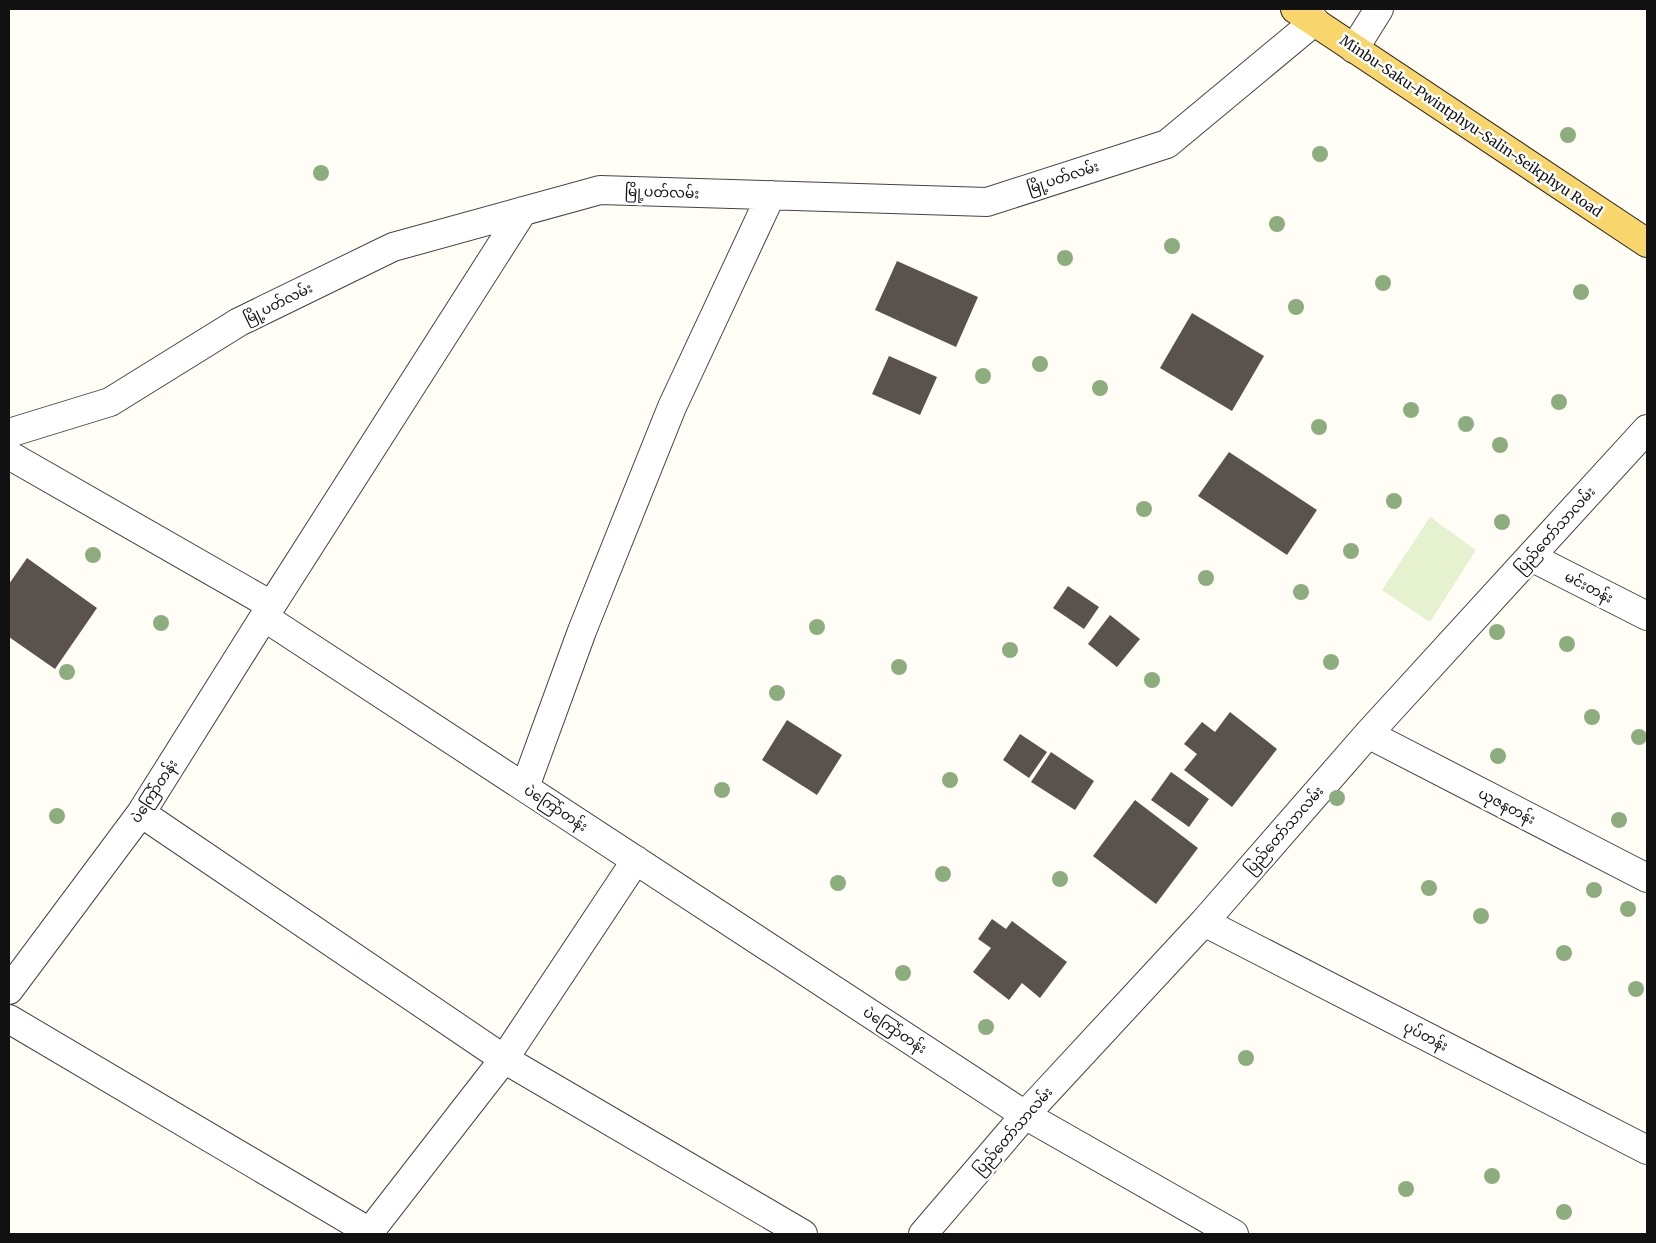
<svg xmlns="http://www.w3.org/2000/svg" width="1656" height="1243" viewBox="0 0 1656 1243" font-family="Merriweather,'Noto Sans Myanmar',serif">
  <rect width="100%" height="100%" fill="#fffdf5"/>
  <path fill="#e6f2cf" d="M1430 517 1476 550 1430 622 1382 590Z"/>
  <path fill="#5a524d" d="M897 261 978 297 956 347 875 310Z
    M1192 313 1264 356 1232 411 1160 368Z
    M889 356 937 377 920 415 872 394Z
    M1229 452 1317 510 1287 555 1198 496Z
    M27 558 97 608 55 669 9 637V584Z
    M1068 586 1099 607 1084 629 1053 608Z
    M1110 615 1140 639 1117 667 1088 644Z
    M1230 712 1277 749 1232 807 1184 770 1197 754 1184 744 1202 722 1215 732Z
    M787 720 842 755 817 795 762 760Z
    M1020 734 1047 752 1029 778 1003 760Z
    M1051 752 1094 781 1075 810 1031 782Z
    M1171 772 1209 799 1189 827 1151 800Z
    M1135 800 1198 848 1156 904 1093 856Z
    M992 919 1006 929 1012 921 1067 962 1040 998 1022 983 1009 1000 973 972 991 948 978 939Z"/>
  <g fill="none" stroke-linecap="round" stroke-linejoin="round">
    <g stroke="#444" stroke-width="30">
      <path id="minor" d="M1354 49 1379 9
        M9 433 110 402 239 322 393 247 600 190 987 202 1167 144 1315 21
        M9 455 271 605
        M1531 557 1647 616
        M264 617 523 211
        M1368 734 1647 878
        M525 787 582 631 672 407 771 195
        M141 813 504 1059 803 1234
        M1204 922 1647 1150
        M9 990 141 813 264 617 1025 1115 1234 1234
        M9 1019 373 1234
        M368 1234 504 1059 636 860
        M923 1234 1025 1115 1204 922 1368 734 1647 429"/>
    </g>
    <g stroke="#222" stroke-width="30">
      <path id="major" d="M1295 9 1647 243"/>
    </g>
    <use href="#minor" stroke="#fff" stroke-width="28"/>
    <use href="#major" stroke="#f9d66b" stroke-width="28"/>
  </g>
  <g fill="#8dad7f">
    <circle cx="1568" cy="135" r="8"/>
    <circle cx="1320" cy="154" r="8"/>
    <circle cx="321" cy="173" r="8"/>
    <circle cx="1277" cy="224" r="8"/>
    <circle cx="1172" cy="246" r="8"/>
    <circle cx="1065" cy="258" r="8"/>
    <circle cx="1383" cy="283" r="8"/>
    <circle cx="1581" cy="292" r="8"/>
    <circle cx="1296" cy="307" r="8"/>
    <circle cx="1040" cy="364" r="8"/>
    <circle cx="983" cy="376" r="8"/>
    <circle cx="1100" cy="388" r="8"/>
    <circle cx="1559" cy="402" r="8"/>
    <circle cx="1411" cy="410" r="8"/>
    <circle cx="1466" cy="424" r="8"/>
    <circle cx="1319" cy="427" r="8"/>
    <circle cx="1500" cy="445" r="8"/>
    <circle cx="1394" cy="501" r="8"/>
    <circle cx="1144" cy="509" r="8"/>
    <circle cx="1502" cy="522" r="8"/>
    <circle cx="1351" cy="551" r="8"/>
    <circle cx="93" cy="555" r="8"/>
    <circle cx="1206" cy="578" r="8"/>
    <circle cx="1301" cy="592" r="8"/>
    <circle cx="161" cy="623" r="8"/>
    <circle cx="817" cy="627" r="8"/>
    <circle cx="1497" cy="632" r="8"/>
    <circle cx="1567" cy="644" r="8"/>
    <circle cx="1010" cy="650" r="8"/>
    <circle cx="1331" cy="662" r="8"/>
    <circle cx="899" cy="667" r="8"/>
    <circle cx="67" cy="672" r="8"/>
    <circle cx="1152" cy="680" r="8"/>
    <circle cx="777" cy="693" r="8"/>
    <circle cx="1592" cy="717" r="8"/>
    <circle cx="1639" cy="737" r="8"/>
    <circle cx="1498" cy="756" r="8"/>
    <circle cx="950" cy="780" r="8"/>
    <circle cx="722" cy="790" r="8"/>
    <circle cx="1337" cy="798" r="8"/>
    <circle cx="57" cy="816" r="8"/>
    <circle cx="1619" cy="820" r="8"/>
    <circle cx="943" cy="874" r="8"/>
    <circle cx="1060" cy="879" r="8"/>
    <circle cx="838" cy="883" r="8"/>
    <circle cx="1429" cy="888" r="8"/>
    <circle cx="1594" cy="890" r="8"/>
    <circle cx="1628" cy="909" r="8"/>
    <circle cx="1481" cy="916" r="8"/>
    <circle cx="1564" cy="953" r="8"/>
    <circle cx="903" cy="973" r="8"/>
    <circle cx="1636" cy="989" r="8"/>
    <circle cx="986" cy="1027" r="8"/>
    <circle cx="1246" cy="1058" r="8"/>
    <circle cx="1492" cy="1176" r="8"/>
    <circle cx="1406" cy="1189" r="8"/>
    <circle cx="1564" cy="1212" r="8"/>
  </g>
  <g text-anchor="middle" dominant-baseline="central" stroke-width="5" stroke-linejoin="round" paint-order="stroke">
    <g font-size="14" fill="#111" stroke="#fff">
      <text transform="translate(1471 126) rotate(34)">Minbu-Saku-Pwintphyu-Salin-Seikphyu Road</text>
      <text transform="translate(1063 177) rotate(-18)">မြို့ပတ်လမ်း</text>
      <text transform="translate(662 192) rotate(2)">မြို့ပတ်လမ်း</text>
      <text transform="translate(278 303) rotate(-26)">မြို့ပတ်လမ်း</text>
      <text transform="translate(1555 530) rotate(-48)">ပြည်တော်သာလမ်း</text>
      <text transform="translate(1589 587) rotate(27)">မင်းတန်း</text>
      <text transform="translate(154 791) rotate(-57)">ပဲကြော်တန်း</text>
      <text transform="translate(1507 806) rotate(27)">ယုဇနတန်း</text>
      <text transform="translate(556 808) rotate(33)">ပဲကြော်တန်း</text>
      <text transform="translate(1284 830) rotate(-49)">ပြည်တော်သာလမ်း</text>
      <text transform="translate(895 1030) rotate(33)">ပဲကြော်တန်း</text>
      <text transform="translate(1426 1036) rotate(27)">ပုပ်တန်း</text>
      <text transform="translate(1013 1131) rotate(-49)">ပြည်တော်သာလမ်း</text>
    </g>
  </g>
  <rect width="1656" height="1243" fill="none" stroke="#111111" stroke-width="20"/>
</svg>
